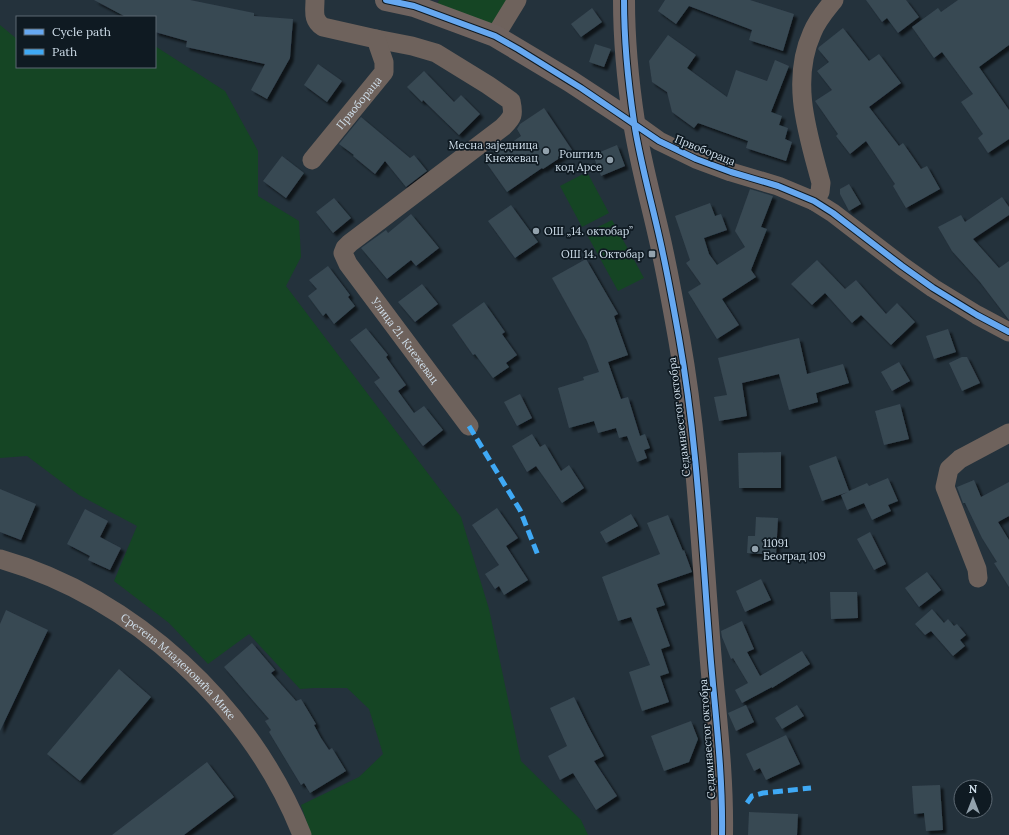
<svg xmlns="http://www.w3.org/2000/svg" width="1009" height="835" viewBox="0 0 1009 835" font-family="Lora,serif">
  <defs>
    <filter id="shadow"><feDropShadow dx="3.5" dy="3.5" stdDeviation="1" flood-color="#0009"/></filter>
  </defs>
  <rect width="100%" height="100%" fill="#24323c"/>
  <path fill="#154524" d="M439 0H515L495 36 434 13Z
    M0 25 17 39V67H155V46L225 91 258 151V196L299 221 301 257 286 286 461 517 489 609 521 761 581 820 588 835H311L301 805 359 777 383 754 369 709 347 688H314L300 689 249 634 208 664 169 623 114 581 137 526 79 495 27 456 0 458Z
    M587 172 609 213 582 227 560 186Z
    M612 220 644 278 618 291 586 233Z"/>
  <path fill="#384853" filter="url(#shadow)" d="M94 0H190L254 13V16L293 19 290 58 267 99 251 90 265 64 186 47 187 41 155 32V17H126Z
    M665 0H750L794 14 783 51 749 40 752 30 689 6 676 24 658 11Z
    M866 0H906L919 17 898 33 887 18 882 22Z
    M958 0H1009V45L979 67 1009 110V139L988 153 978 138 983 134 961 102 973 94 942 52 934 58 912 27 938 8 941 12Z
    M592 8 602 22 581 37 571 24Z
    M843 28 869 61 879 54 901 83 869 107 899 146 903 143 921 169 927 166 940 189 906 208 893 186 895 184 866 141 850 154 836 136 838 134 815 101 832 90 817 71 829 62 818 49 819 47Z
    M668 35 696 55 687 68 727 97 736 70 767 81 775 60 789 66 771 112 782 116 779 125 788 128 785 139 792 142 786 161 746 148 748 141 698 123 694 128 672 112 667 92 652 82 649 61Z
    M595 44 611 49 604 67 589 62Z
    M318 64 342 81 327 102 304 85Z
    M424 71 454 102 461 95 480 114 459 135 423 100 422 102 407 87Z
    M544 108 572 150 543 169 542 168 507 192 485 161 521 136 517 129 520 124Z
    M361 117 410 158 414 155 427 171 406 187 385 161 375 174 353 156 354 155 339 144Z
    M617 145 625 166 601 176 593 155Z
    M282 156 304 173 286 198 263 181Z
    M849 184 861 204 849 211 840 194V189Z
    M750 189 773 196 761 227 767 229 751 270 756 277 722 299 739 325 717 339 688 292 701 284 686 263 690 260 675 216 710 203 715 216 721 214 727 230 704 238 709 254 717 265 745 247 735 231Z
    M1002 197 1009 207V215L973 239 999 268 1009 261V320L980 282 952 251 938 227 961 215 965 222Z
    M334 198 351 218 333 233 316 212Z
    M511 205 538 242 515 258 488 221Z
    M411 214 439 248 416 266 411 260 387 279 361 248 386 230 388 233Z
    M586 259 618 314 614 316 628 355 608 362 621 399 628 397 640 436 645 434 650 448 644 450 647 458 637 462 627 436 619 438 616 428 598 433 594 421 569 428 558 388 584 380 583 377 599 372 587 341 552 278Z
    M817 260 845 289 856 280 886 314 897 303 915 322 891 345 861 315 852 323 825 293 812 305 791 284Z
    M328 266 350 295 348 297 355 306 334 324 326 313 323 316 308 296 317 289 309 280Z
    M422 284 438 304 415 322 398 302Z
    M484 302 505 332 502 334 517 355 506 363 509 367 493 378 475 354 473 355 452 325Z
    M366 328 388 355 386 357 406 385 398 391 414 413 424 406 443 430 423 446 374 382 380 378 350 340Z
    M948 329 956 352 934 359 926 336Z
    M799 338 807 374 843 364 849 383 816 393 818 402 789 410 779 374 742 383 747 416 719 421 714 397 727 395 718 358Z
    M962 357H967L980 383 962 391 949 363Z
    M899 362 910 381 892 391 881 372Z
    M520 394 532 418 517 426 504 402Z
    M900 404 909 439 884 445 875 411Z
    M532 434 540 447 545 444 561 471 569 465 584 488 562 503 536 466 527 472 512 446Z
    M781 452V488H739L738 453Z
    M836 456 849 491 867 483 869 486 888 478 898 501 888 505 891 511 872 520 864 503 847 510 841 495 848 492 822 501 809 466Z
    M974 480 981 497 1009 482V516L998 522 1009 540V587L994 563 997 562 982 538 965 503H963L957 487Z
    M0 489 36 504 21 540 0 532Z
    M497 508 518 538 506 546 528 580 504 595 499 586 495 589 485 574 499 565 472 525Z
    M85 509 108 521 100 537 121 548 110 570 88 560 90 556 67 544Z
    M631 514 638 526 606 543 600 532Z
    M668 515 683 551 684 550 692 572 657 584 665 605 656 608 670 646 661 649 669 673 660 676 669 702 642 711 629 672 650 665 631 617 618 621 602 577 660 554 647 523Z
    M756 517 778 518 776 555 747 553 748 536H755Z
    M870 532 886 564 874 570 857 539Z
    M927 572 941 590 919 607 905 588Z
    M761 579 771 600 745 612 736 591Z
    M830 592H857L858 618 831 619Z
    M932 609 944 623 948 619 954 626 957 624 966 635 960 640 965 646 953 656 931 631 925 635 915 624Z
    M6 610 48 630 0 731V624Z
    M742 621 754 649 747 652 760 676 802 651 810 664 772 688V687L742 703 735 690 748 683 733 658 731 659 722 637 721 631Z
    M252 643 275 670 271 673 296 701 301 699 316 724 314 725 321 738 329 750 332 748 346 771 310 793 304 783 301 785 269 732 271 730 265 721 269 719 224 667Z
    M119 669 151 697 80 781 47 754Z
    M574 697 588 726 604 756 594 761 617 796 596 810 573 773 560 780 548 756 567 746 550 708Z
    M746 705 754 722 736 731 728 713Z
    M797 705 804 716 782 729 775 718Z
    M691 721 698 739 689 762 664 771 651 736Z
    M786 735 800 764 766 780 760 768 754 771 746 754Z
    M207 762 234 797 184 835H112Z
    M940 785 943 830 926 831 924 813 914 814 912 786Z
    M749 812 798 814 797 835H748Z"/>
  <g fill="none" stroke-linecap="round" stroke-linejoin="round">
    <g stroke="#6e625c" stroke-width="19">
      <path d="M495 36 517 0"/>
      <path id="s1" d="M376 39 412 46 436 53 488 85 511 101C514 115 513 117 503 127L350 243 345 248 343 253 348 264 469 426"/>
      <path d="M634 123 659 141 696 159 731 172 778 186 814 201 833 213 902 266 933 288 977 315 1009 332"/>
      <path id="s2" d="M312 160 384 72V62L376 39 323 27C312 20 315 11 315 0"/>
      <path d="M814 201 820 192 821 183C808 134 790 82 812 33 817 20 826 10 834 0"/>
      <path id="s3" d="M0 559C133 597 251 706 302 835"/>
      <path d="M978 578 977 569 945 487 949 469 960 459 1009 433"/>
    </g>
    <path stroke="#6f635f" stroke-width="22" d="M386 0 414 6 495 36 570 81 634 123
      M624 0C624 41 628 82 634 122 641 167 654 210 663 254 669 282 674 310 679 338 698 445 702 554 711 662 716 720 723 777 722 835"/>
    <path stroke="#3fa9f5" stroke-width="5" stroke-dasharray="10 5" stroke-linecap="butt" d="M469 426 520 510 539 558
      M747 803 752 796 763 793 811 788"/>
    <g stroke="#0f1a22" stroke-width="8">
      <path id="cycleway" d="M386 0 414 6 495 36 518 49 581 88 659 141 696 159 731 172 778 186 814 201 833 213 902 266 933 288 977 315 1009 332
        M624 0C624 41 628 82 634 122 641 167 654 210 663 254 669 282 674 310 679 338 698 445 702 554 711 662 716 720 723 777 722 835"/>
    </g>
    <use href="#cycleway" stroke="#66a8f1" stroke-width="6"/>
  </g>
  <g fill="#93a2ad" stroke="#0f1a22" stroke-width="1.5">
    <circle cx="546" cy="151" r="4"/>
    <circle cx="610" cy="160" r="4"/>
    <circle cx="536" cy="231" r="4"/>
    <rect x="648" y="250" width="8" height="8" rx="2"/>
    <circle cx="755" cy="549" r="4"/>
  </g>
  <g text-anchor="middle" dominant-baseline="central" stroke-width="3.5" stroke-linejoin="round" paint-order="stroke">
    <g font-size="11" fill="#cfdeea" stroke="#0f1a22">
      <text stroke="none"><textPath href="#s2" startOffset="74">Првобораца</textPath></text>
      <text transform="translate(705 150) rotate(22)">Првобораца</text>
      <text stroke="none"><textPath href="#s1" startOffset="492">Улица 21. Кнежевац</textPath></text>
      <text transform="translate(679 417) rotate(-97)">Седамнаестог октобра</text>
      <text stroke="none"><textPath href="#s3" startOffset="211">Сретена Младеновића Мике</textPath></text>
      <text transform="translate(707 739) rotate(-94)">Седамнаестог октобра</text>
    </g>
    <g font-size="11" fill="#cfdeea" stroke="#0f1a22" text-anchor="end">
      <text x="538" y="145">Месна заједница<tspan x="538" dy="13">Кнежевац</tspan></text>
      <text x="602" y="154">Роштиљ<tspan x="602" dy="13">код Арсе</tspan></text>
      <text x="544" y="231" text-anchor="start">ОШ „14. октобар”</text>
      <text x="644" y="254">ОШ 14. Октобар</text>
      <text x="763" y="543" text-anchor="start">11091<tspan x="763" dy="13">Београд 109</tspan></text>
    </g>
  </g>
  <rect x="16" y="16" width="140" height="52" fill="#0f1a22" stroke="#5c6872"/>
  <rect x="24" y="29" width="20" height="6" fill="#66a8f1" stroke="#5c6872"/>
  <text x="52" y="36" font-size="12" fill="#cfdeea">Cycle path</text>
  <rect x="24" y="49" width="20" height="6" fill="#3fa9f5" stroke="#5c6872"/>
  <text x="52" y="56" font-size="12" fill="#cfdeea">Path</text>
  <g transform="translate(973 799)"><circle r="19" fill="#0f1a22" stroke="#5c6872"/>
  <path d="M0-3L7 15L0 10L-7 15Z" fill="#93a2ad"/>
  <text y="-6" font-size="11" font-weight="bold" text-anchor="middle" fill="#cfdeea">N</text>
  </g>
</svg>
